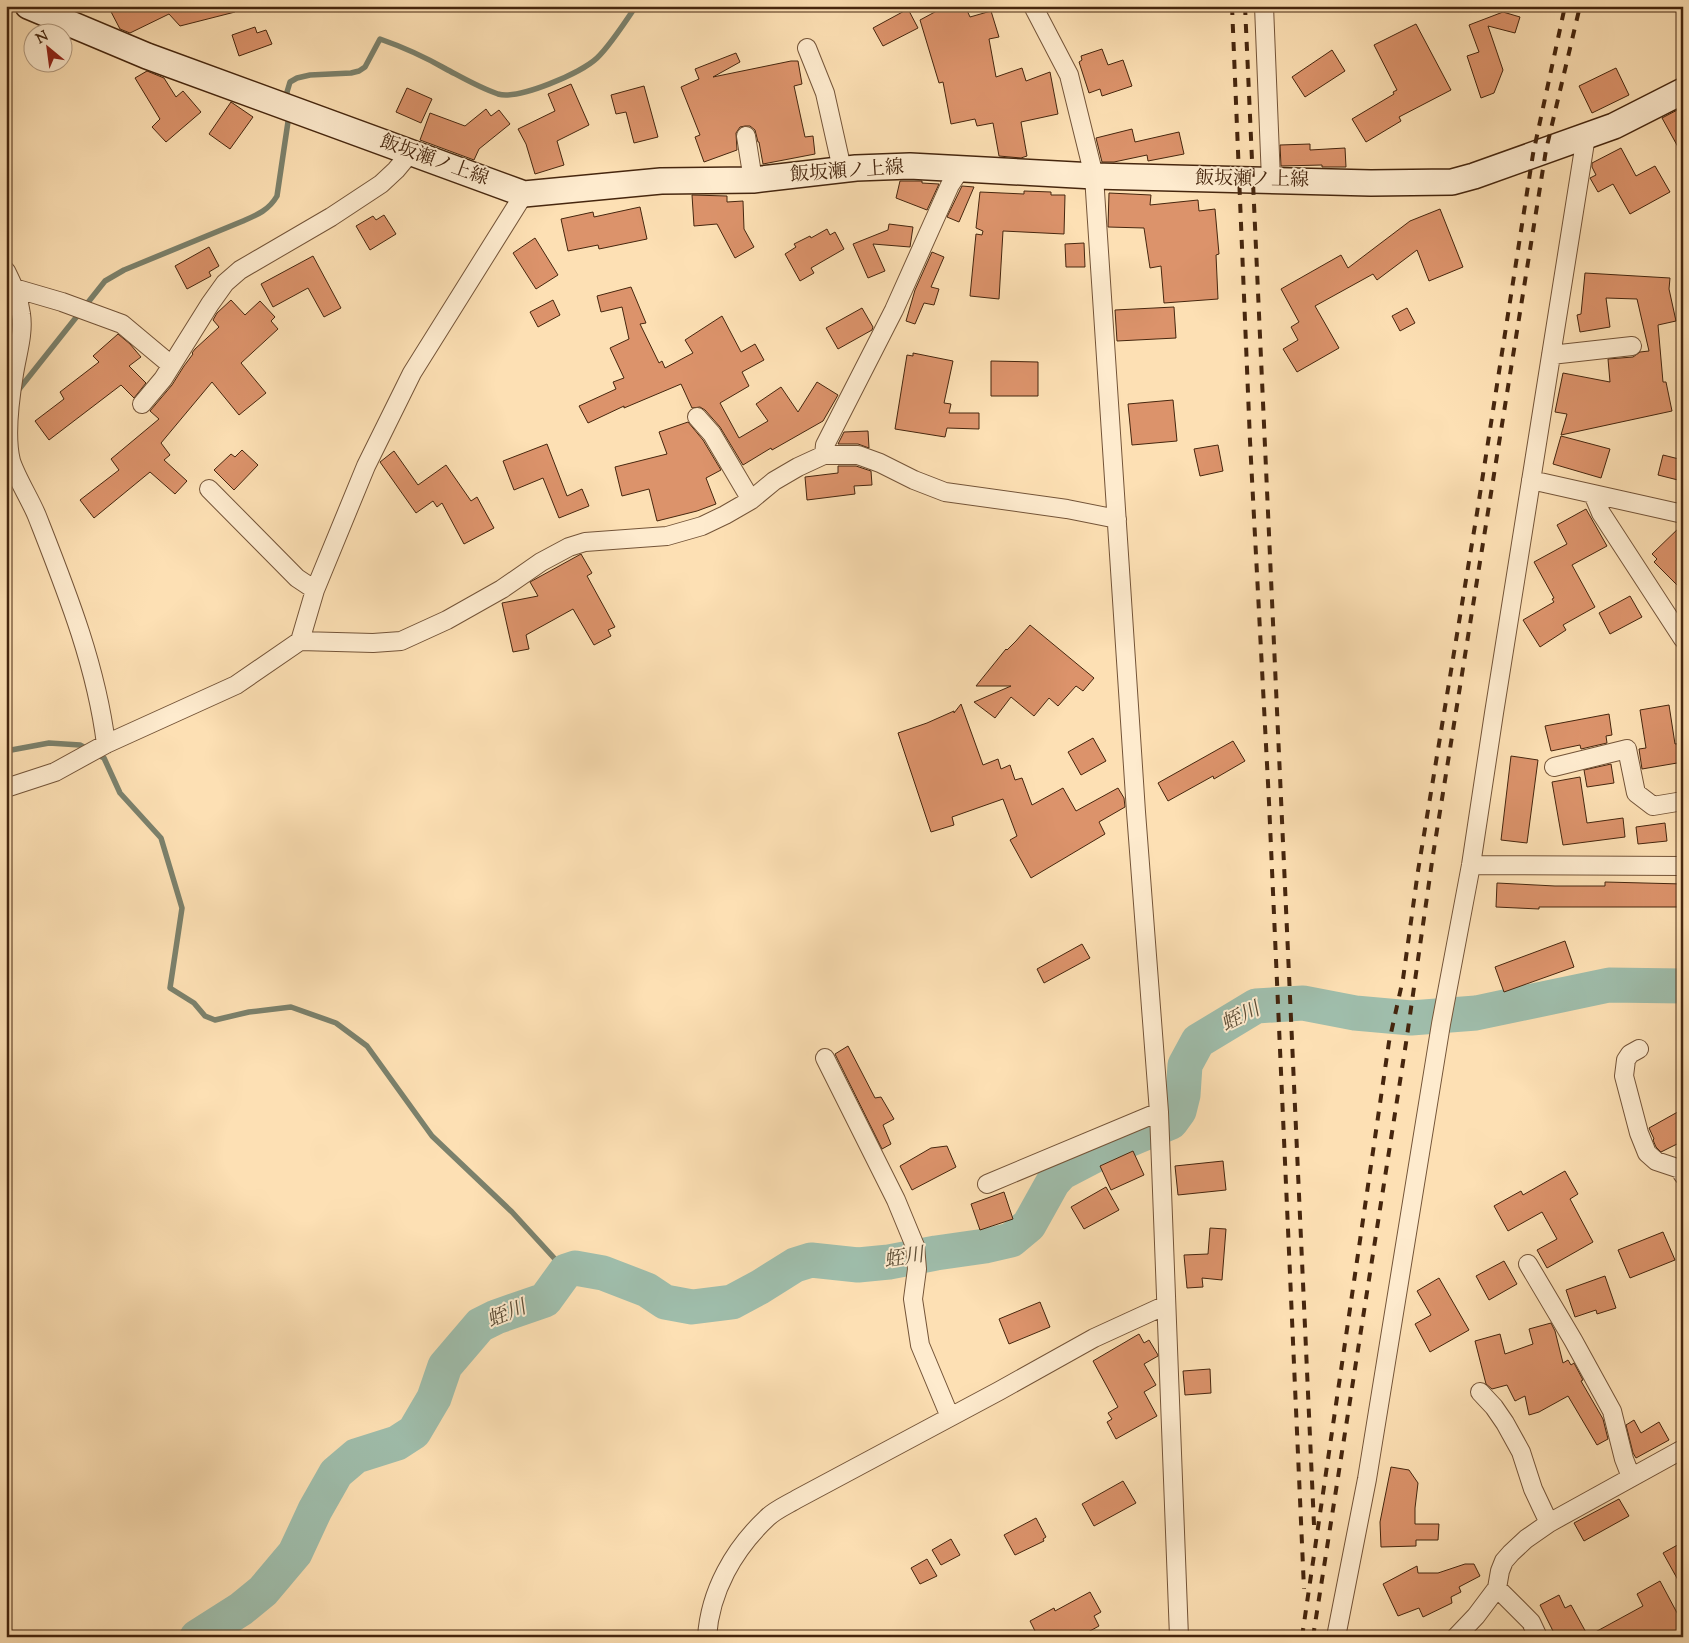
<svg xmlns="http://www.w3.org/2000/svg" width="1689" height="1643" viewBox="0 0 1689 1643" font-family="'Sorts Mill Goudy','Noto Serif JP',serif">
  <rect width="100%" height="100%" fill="#fde0b4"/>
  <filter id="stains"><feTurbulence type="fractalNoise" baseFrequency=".004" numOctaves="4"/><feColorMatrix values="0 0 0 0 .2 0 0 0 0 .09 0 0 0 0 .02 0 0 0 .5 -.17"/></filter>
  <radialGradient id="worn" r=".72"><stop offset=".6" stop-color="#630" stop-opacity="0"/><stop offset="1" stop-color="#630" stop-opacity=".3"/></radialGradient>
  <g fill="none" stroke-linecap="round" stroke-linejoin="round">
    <path stroke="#7b816c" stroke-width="5.5" d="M288 101 287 92 290 82 297 78 310 75 351 73 359 71 365 67 380 39C403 47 425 57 446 69 463 78 480 88 498 94 519 100 581 73 597 58 609 47 626 21 636 6
      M16 393 105 281 124 270 243 221C257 215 269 210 277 196L289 115
      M6 751 49 743 80 745 104 758 120 793 161 838 182 908 170 988 194 1003 205 1016 215 1020 249 1012 291 1007 336 1023 367 1046 432 1136 512 1212 566 1271"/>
    <path stroke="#9fbdab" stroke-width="35" d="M197 1637 241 1609 263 1591 295 1553 315 1510 336 1473 356 1456 397 1443 414 1432 434 1398 445 1366 480 1325 496 1317 545 1300 566 1271 575 1268 603 1273 647 1290 665 1302 692 1307 732 1302 760 1287 795 1265 811 1260 858 1265 889 1262 936 1253 985 1246 1011 1240 1029 1225 1053 1182 1061 1173 1109 1148 1171 1122 1179 1111 1183 1095 1185 1065 1198 1041 1256 1006 1303 1003 1355 1013 1411 1018 1476 1013 1609 985 1683 986"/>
  </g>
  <path fill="#dc936b" stroke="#46260e" d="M108 6H234L235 12 180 26 169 14 130 33 120 29Z
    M946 6H965L970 17 991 11 999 37 989 39 996 77 1022 68 1026 81 1050 72 1058 114 1021 122 1027 156 1021 158 999 156 993 123 977 126 975 119 951 124 943 82 939 83 920 20Z
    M908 9 918 28 883 46 873 28Z
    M1503 12 1520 17 1515 33 1488 26 1503 70 1494 93 1481 98 1467 56 1479 52 1469 25Z
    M1416 24 1451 90 1399 117 1401 121 1366 142 1352 119 1394 94 1393 92 1397 90 1374 45Z
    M255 27 257 33 266 30 272 44 239 56 232 35Z
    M1102 49 1108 65 1123 60 1132 86 1102 96 1100 89 1089 93 1079 62 1082 60 1081 56Z
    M1332 50 1345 71 1305 97 1292 77Z
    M736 53 740 62 713 77 791 61H798L802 84 794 86 805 137 813 136 815 154 763 164 759 142H758L755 130 750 126H745L740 127 736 133 737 150 704 162 695 137 700 135 681 87 699 79 695 69Z
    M1616 68 1629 95 1592 113 1579 86Z
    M147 71 164 78 176 97 183 91 201 112 166 142 152 127 160 119 135 78Z
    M571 84 589 125 557 141 564 165 535 174 526 144 518 129 555 111 548 94Z
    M644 86 658 137 634 143 626 112 616 114 611 95Z
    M407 88 432 99 421 123 396 112Z
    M231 102 253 117 230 149 209 134Z
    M1683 107V156L1662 118Z
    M486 109 491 116 499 110 510 124 479 149 474 160 420 140 430 113 465 126Z
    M1132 129 1135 142 1179 132 1184 154 1148 161 1147 155 1114 162H1102L1096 138Z
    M1310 144V150L1345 148 1346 167H1322V165L1281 166 1280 145Z
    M1621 148 1636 176 1655 166 1670 192 1630 214 1613 184 1598 192 1590 178 1596 175 1592 167V163Z
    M900 181H922V183L939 184 927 210 896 198Z
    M962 186 974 187 959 222 947 217Z
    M1024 191 1051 192V195H1065L1064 234 1003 231 999 299 970 296 976 234 982 235 983 231 976 228 980 192 1024 194Z
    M1109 193 1151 195 1150 205 1198 200 1199 211 1215 209 1219 254 1216 255 1218 299 1164 303 1161 266 1150 268 1144 228 1108 227Z
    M692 195 727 196V202L743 201 744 229 754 247 735 258 717 224 694 226Z
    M640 207 647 239 599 249 598 245 568 251 561 219 593 212 594 217Z
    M1440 209 1463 267 1429 281 1417 250 1377 280 1373 274 1315 306 1339 348 1297 372 1283 349 1298 340 1291 327 1299 322 1281 289 1341 255 1348 268 1410 221Z
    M384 215 396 234 370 250 356 226 373 216 376 220Z
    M889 224 913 227 910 247 873 244 885 271 868 278 853 244 888 230Z
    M827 229 830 235 835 232 844 249 811 268 814 273 800 281 785 254 796 247 794 244 810 236 811 238Z
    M535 238 558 275 536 289 513 253Z
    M1084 243 1085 267H1066L1065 244Z
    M209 247 219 266 209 272 211 276 187 289 175 266Z
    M932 252 944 257 931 287 939 289 934 305 924 303 915 324 906 321 915 290Z
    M313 256 341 308 324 317 308 288 273 307 261 284Z
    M1585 273 1670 278 1669 289 1676 321 1658 325 1663 382H1666L1672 411 1561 435 1567 414 1555 412 1563 373 1610 382 1608 359 1633 357 1640 352 1649 351 1637 299 1606 298 1610 327 1580 332 1577 315 1581 314Z
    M631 287 646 323 640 324 659 363 662 361 665 368 693 353 685 340 722 316 741 352 755 344 764 360 742 372 749 386 720 403 739 438 768 421 756 404 781 387 798 412 817 382 838 395 823 421 772 450 771 448 743 465 720 427 705 410 700 407 692 408 681 384 624 408V406L588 423 579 406 616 389 613 382 624 378 610 348 629 339 622 307 601 312 597 296Z
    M231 300 245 315 260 301 275 317 271 321 278 329 241 363 266 393 239 415 212 382 161 443 170 455 164 460 187 481 175 494 150 472 94 518 80 500 119 470 111 459 159 419 150 411 172 385 184 366 193 354 192 353 195 349 219 327 213 320 217 313Z
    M553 300 560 315 538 327 530 312Z
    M1174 307 1176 338 1117 341 1115 310Z
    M862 308 873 327 872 330 838 349 826 328Z
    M1407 308 1415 323 1400 331 1392 316Z
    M118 334 130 344 141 357 129 366 146 383 134 398 121 385 49 440 35 421 64 399 60 392 99 362 93 356Z
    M913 353 953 361 944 403 951 404 949 413H979V429L947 428 945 437 895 429 907 355 913 356Z
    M991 361 1038 362V396H991Z
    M1173 400 1177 441 1132 445 1128 404Z
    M688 422 703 440 721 470 706 478 716 504 697 511 657 521 649 489 622 496 615 467 667 454 659 432Z
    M868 431 869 448 858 444H838L844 432Z
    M1561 436 1610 449 1601 478 1553 464Z
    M547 444 567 496 582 489 589 506 559 518 543 478 514 490 503 461Z
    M1218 445 1223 471 1200 476 1194 449Z
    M242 450 258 465 234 490 214 470 231 454 235 457Z
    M394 451 418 485 446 465 471 501 477 497 494 528 464 544 442 503 437 507 433 501 416 513 380 462Z
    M1663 455 1683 460 1678 480 1658 475Z
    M838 466H856L871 471 872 485 854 486 855 494 807 500 805 477 838 473Z
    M1586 509 1607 546 1572 565 1595 607 1563 625 1566 630 1540 647 1523 620 1554 602 1552 599 1554 598 1534 562 1567 544 1557 525Z
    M1683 524V591L1654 562 1657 559 1652 554Z
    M581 554 592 573 587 576 615 627 608 630 611 636 594 645 573 609 526 635 529 649 513 652 502 603 538 596 530 582Z
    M1630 596 1642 617 1610 634 1599 613Z
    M1030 625 1094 678 1083 691 1076 686 1058 706 1049 698 1034 716 1011 697 995 718 974 702 1011 686H976L1006 649 1007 650 1016 641Z
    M961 704 983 765 998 759 1001 769 1010 765 1015 780 1022 778 1032 805 1063 788 1076 811 1118 788 1124 798 1125 807 1099 822 1105 834 1031 878 1010 840 1017 836 1003 799 952 817 954 825 931 832 898 733 927 723 954 711V713Z
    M1669 705 1675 744 1683 743V762L1642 769 1639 749 1646 748 1640 710Z
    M1609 714 1612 735 1606 736 1607 743 1581 749 1580 745 1551 751 1545 726Z
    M1093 738 1106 761 1081 775 1068 752Z
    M1233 741 1245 761 1214 779 1213 776 1168 801 1158 783Z
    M1511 756 1538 760 1527 843 1501 840Z
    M1611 764 1614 783 1587 787 1584 770Z
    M1580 777 1587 823 1623 818 1625 837 1563 845 1552 782Z
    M1665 823 1667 841 1638 844 1636 827Z
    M1605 882 1683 884V907H1539V909L1496 907 1497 883 1555 886H1605Z
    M1565 941 1574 967 1504 992 1495 967Z
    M1082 944 1090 958 1044 983 1037 969Z
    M848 1046 875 1098 881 1097 894 1119 883 1125 891 1144 882 1149 835 1054Z
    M1683 1109V1141L1661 1152 1656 1147 1653 1140 1654 1139 1649 1128Z
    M947 1146 956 1167 912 1190 900 1166 931 1148Z
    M1133 1151 1144 1175 1111 1190 1100 1166Z
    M1223 1161 1226 1190 1178 1195 1175 1166Z
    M1565 1171 1578 1194 1570 1199 1593 1242 1547 1268 1537 1250 1557 1239 1542 1212 1508 1231 1494 1206 1521 1191 1523 1195Z
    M1106 1187 1119 1210 1084 1229 1071 1207Z
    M1004 1192 1013 1219 980 1230 971 1204Z
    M1210 1228 1226 1229 1222 1280 1202 1278 1203 1287 1187 1288 1184 1255 1208 1254Z
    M1663 1232 1675 1260 1630 1278 1618 1250Z
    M1504 1261 1517 1284 1489 1300 1476 1276Z
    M1605 1276 1616 1308 1597 1314 1596 1310 1575 1317 1566 1290Z
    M1439 1278 1469 1330 1430 1352 1415 1324 1431 1315 1417 1291Z
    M1040 1302 1050 1327 1009 1344 999 1319Z
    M1551 1323 1555 1331 1563 1363 1568 1360 1571 1365 1574 1363 1583 1380 1581 1381 1603 1419 1608 1439 1597 1445 1568 1396 1539 1412 1529 1415 1525 1396 1515 1401 1507 1385 1492 1389 1486 1384 1475 1341 1500 1334 1505 1354 1533 1344 1529 1329Z
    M1139 1334 1144 1343 1149 1340 1158 1355V1356L1144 1364 1156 1385 1144 1392 1157 1416 1116 1439 1107 1422 1112 1419 1108 1413 1118 1407 1093 1361Z
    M1210 1369 1211 1393 1185 1395 1183 1371Z
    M1634 1420 1641 1433 1659 1422 1669 1440 1636 1458 1633 1453 1626 1425Z
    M1391 1467 1409 1470 1418 1483 1415 1508V1524H1439L1438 1540H1416V1546L1381 1547 1380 1522Z
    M1123 1481 1136 1503 1094 1526 1082 1504Z
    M1619 1499 1629 1516 1584 1541 1574 1523Z
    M1036 1518 1046 1537 1043 1539 1044 1541 1015 1555 1004 1535Z
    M951 1539 960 1555 941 1565 932 1550Z
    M1683 1542V1589L1663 1553Z
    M927 1559 937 1576 920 1584 911 1568Z
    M1465 1564H1474L1480 1576 1459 1587 1461 1592 1451 1597 1452 1603 1423 1617 1419 1608 1398 1616 1383 1584 1417 1566 1418 1573H1438Z
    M1660 1581 1683 1624V1637H1556L1540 1605 1559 1595 1565 1608 1571 1605 1588 1636 1643 1606 1637 1594Z
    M1090 1592 1101 1612 1094 1616 1099 1626 1079 1637H1038L1030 1621 1054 1608 1055 1611Z"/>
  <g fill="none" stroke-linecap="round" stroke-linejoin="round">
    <g stroke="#745438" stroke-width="20">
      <path id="street" d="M1033 6 1069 75 1094 176 1136 812 1159 1112 1179 1637
        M1264 6 1271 180
        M807 48 825 93 842 169
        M746 136 753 180
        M6 271C13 285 19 298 21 314 24 334 17 354 14 374 10 398 5 437 11 461 16 477 30 499 37 516 66 590 96 664 106 744
        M14 288 62 302 122 324 171 365
        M1551 355 1632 346
        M142 404 163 379 210 304 225 283 240 270 331 217 381 184 396 170 411 152
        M697 417 712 434 751 500
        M824 455 825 445 894 310 950 185 960 170
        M1531 480 1683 514
        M209 489 297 578 315 590
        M1593 494 1601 513 1683 639
        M300 641 315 590 366 466 412 373 524 194
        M1554 767 1627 749 1636 793 1653 806 1683 801
        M6 788 55 772 106 744 236 685 300 641 373 643 401 641 447 620 502 589 541 562 569 547 585 542 667 536 702 526 725 515 751 500 774 481 798 467 824 455H858L880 463 914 480 945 492 1067 509 1117 519
        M1471 865 1683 866
        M1639 1049 1630 1054 1626 1060 1624 1076 1639 1133 1647 1153 1656 1161 1680 1169 1683 1175
        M825 1058 896 1200 915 1246 917 1269 913 1299 920 1345 950 1417
        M987 1184 1159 1112
        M1528 1264 1573 1340 1612 1411 1624 1459 1631 1477
        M1480 1392 1494 1407 1505 1423 1521 1452 1533 1489 1549 1523
        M1497 1588 1531 1622 1538 1637
        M707 1637C710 1591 734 1549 767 1518 775 1510 787 1505 797 1499L999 1391 1094 1338 1166 1305
        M1336 1637 1367 1479 1441 1024 1471 865 1494 713 1586 136
        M1456 1637 1476 1616 1497 1588 1500 1571 1504 1561 1511 1553 1526 1539 1549 1523 1683 1449"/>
    </g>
    <g stroke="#46260e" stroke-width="28">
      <path id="secondary" d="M28 6 147 56 524 194 661 181 753 180 856 168 910 166 1094 176 1371 183 1452 182 1474 176 1614 126 1683 91"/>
    </g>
    <use href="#street" stroke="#feebce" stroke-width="18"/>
    <use href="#secondary" stroke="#feebce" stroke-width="25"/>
    <path stroke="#46260e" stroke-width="4" stroke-dasharray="9 9" stroke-linecap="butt" d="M1232 6 1250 441 1269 802 1304 1589
      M1245 6 1314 1525
      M1302 1637 1389 1042 1403 979 1418 871 1477 513 1533 154 1565 6
      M1313 1637 1406 1043 1433 855 1546 150 1580 6"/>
  </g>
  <g text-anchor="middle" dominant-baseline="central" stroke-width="4" stroke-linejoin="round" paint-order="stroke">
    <g font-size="19" fill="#46260e" stroke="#feebce">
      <text transform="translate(434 161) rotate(20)">飯坂瀬ノ上線</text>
      <text transform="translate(847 172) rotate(-4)">飯坂瀬ノ上線</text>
      <text transform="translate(1252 180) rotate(1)">飯坂瀬ノ上線</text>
    </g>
    <g font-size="20" font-style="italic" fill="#5c4c35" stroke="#feebce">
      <text transform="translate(1241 1018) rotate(-26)">蛭川</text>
      <text transform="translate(904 1259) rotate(-9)">蛭川</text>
      <text transform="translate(507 1315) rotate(-22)">蛭川</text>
    </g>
  </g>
  <rect width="1689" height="1643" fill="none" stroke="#fde0b4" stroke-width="25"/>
  <rect x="8" y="8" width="1674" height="1628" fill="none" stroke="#46260e" stroke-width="2.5"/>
  <rect x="12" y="12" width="1664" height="1618" fill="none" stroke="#46260e"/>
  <g transform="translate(48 48) rotate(331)"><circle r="24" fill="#feebce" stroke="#b49c81"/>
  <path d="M0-4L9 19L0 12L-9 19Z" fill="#8f2418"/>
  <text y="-8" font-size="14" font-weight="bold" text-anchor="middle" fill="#46260e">N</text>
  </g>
  <rect width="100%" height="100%" filter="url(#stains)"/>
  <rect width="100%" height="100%" fill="url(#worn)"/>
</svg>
